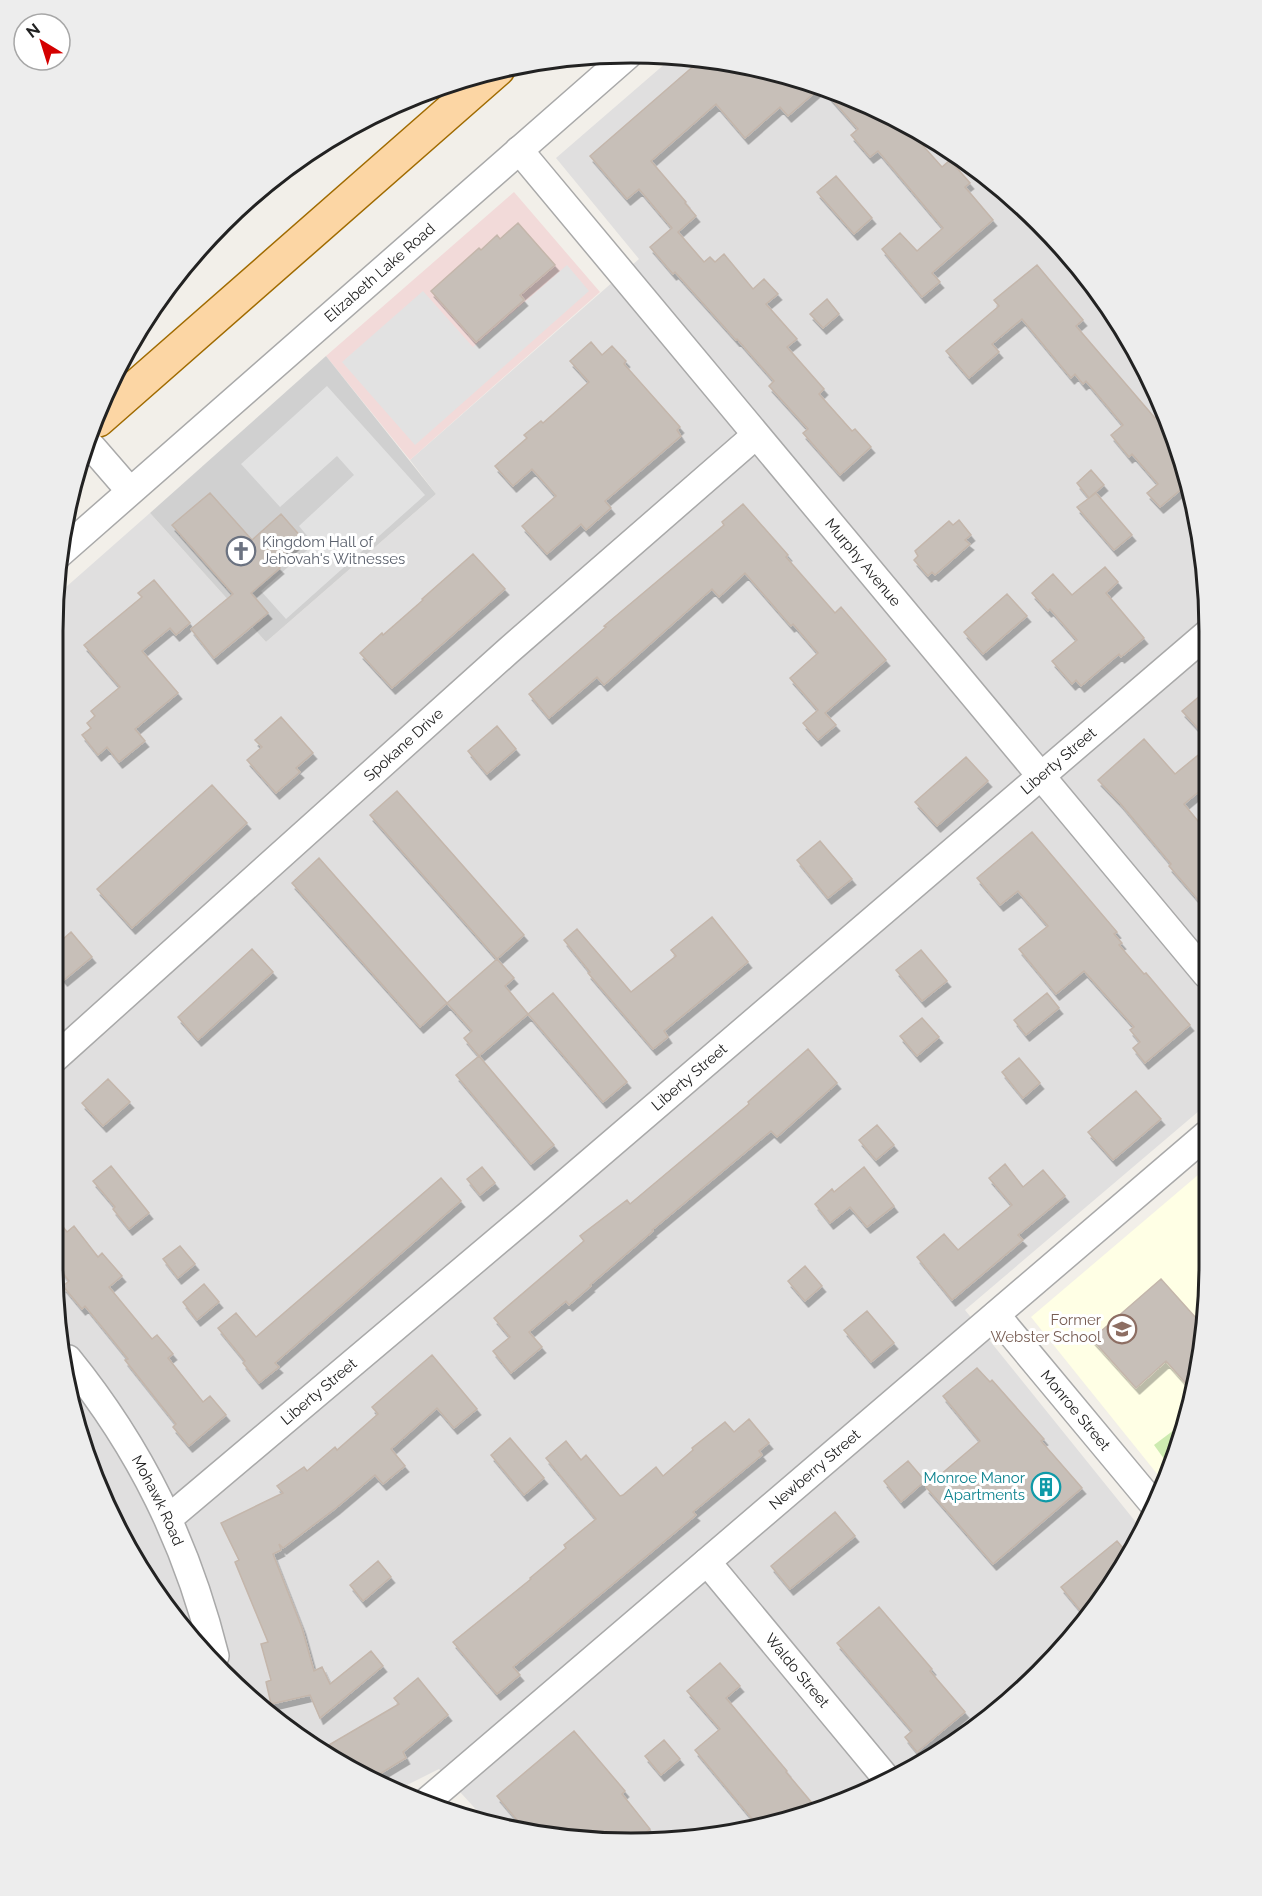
<svg xmlns="http://www.w3.org/2000/svg" width="1262" height="1896" viewBox="0 0 1262 1896" font-family="Raleway,sans-serif">
  <defs>
    <filter id="shadow"><feDropShadow dx="3.5" dy="6" stdDeviation="0" flood-color="#0004"/></filter>
  </defs>
  <rect width="100%" height="100%" fill="#f2efe9"/>
  <path fill="#e0dfdf" d="M674 56 707 58 817 83 921 130 1013 196 1090 279 1150 375 1190 482 1208 594 1206 1105 965 1310 1143 1531 1066 1647 920 1766 744 1832 593 1842 482 1816 439 1769 395 1791 279 1724 150 1587 83 1451 53 1265 57 595 150 513 266 642 436 494 410 460 639 259 556 158Z"/>
  <path fill="#f2dad9" d="M321 146 322 147 183 269 196 249 279 172Z
    M514 192 600 292 410 460 326 356Z"/>
  <path fill="#ffffe5" d="M1205 1169 1204 1341 1162 1480 1031 1317Z"/>
  <path fill="#d0d0d0" d="M326 356 436 494 266 642 150 513Z"/>
  <path fill="#cdebb0" d="M1178 1427 1168 1463H1167L1154 1445Z"/>
  <path fill="#e2e2e2" d="M567 265 589 291 415 445 342 362 423 291 473 347Z
    M327 386 425 495 286 619 261 591 314 544 299 526 354 475 337 456 280 507 241 464Z"/>
  <path fill="#c7bfb8" stroke="#c4b6ab" stroke-width="1.5" filter="url(#shadow)" d="M704 57 817 83 901 121 942 167 950 160 970 183 965 187 993 220 932 273 940 282 922 297 882 249 900 233 917 251 943 228 878 151 870 157 851 135 858 129 821 87 788 116 780 107 745 138 716 104 651 161 686 202 685 203 696 216 678 232 704 262 710 257 715 262 724 254 753 289 764 279 778 294 766 304 797 339 787 347 824 389 819 394 852 431 855 429 871 447 840 475 803 433 808 429 769 386 774 381 737 339 736 340 675 272 673 274 650 247 672 228 639 189 627 199 590 156Z
    M836 176 872 218 854 234 817 192Z
    M518 223 555 265 520 295 524 300 476 342 431 291 479 248 481 250 497 235 500 239Z
    M1037 265 1083 320 1076 326 1155 418 1158 416 1171 431 1190 482 1160 507 1147 493 1158 484 1132 454 1129 457 1111 435 1123 425 1086 381 1083 384 1075 374 1071 378 1022 319 992 344 999 352 969 378 946 351 999 306 994 300Z
    M827 299 839 314 823 328 810 314Z
    M591 342 602 355 612 346 626 361 624 364 680 427 677 430 681 436 605 501 611 508 586 530 581 524 547 554 522 526 556 496 532 469 513 486 495 466 527 438 524 435 541 421 543 423 589 382 570 361Z
    M1091 470 1104 485 1089 498 1077 483Z
    M210 493 252 540 281 514 302 538 274 562 280 568 251 593 268 613 214 658 191 629 233 594 172 525Z
    M1096 493 1132 535 1114 550 1077 507Z
    M743 504 788 555 786 557 835 613 841 607 886 660 825 713 836 725 818 740 803 723 818 710 790 678 818 653 793 624 791 626 745 573 719 597 712 589 604 685 597 677 549 718 529 694 606 627 604 626 724 525 722 522Z
    M959 520 971 535 965 540 970 544 935 575 932 572 928 576 914 560 918 556 915 551 949 521 953 525Z
    M473 554 505 589 392 688 360 653 382 633 383 635 423 600 422 599Z
    M1105 567 1118 582 1106 593 1144 638 1121 657 1119 654 1081 686 1076 680 1072 684 1052 661 1077 640 1050 609 1048 611 1032 593 1053 574 1072 595Z
    M154 580 190 623 176 635 170 628 142 651 178 693 135 729 145 741 119 762 107 747 98 755 82 735 91 728 87 723 95 716 91 711 120 687 84 645 142 597 138 593Z
    M1007 594 1027 616 983 654 964 632Z
    M1208 689V739L1182 711Z
    M281 717 313 753 296 768 300 772 276 793 247 760 262 747 255 740Z
    M497 726 516 749 487 774 468 751Z
    M1144 739 1175 774 1208 747 1207 785 1184 804 1207 832V910L1169 866 1171 864 1120 803 1098 780Z
    M966 757 988 781 937 826 915 802Z
    M212 785 247 823 132 928 97 889Z
    M397 791 524 935 497 959 370 815Z
    M1032 832 1117 932 1114 934 1122 943 1119 945 1144 974 1146 973 1190 1025 1145 1063 1133 1048 1140 1042 1130 1030 1134 1027 1084 971 1056 994 1019 949 1048 926 1018 891 1000 905 977 878Z
    M820 841 852 879 828 898 797 860Z
    M319 858 447 1003 420 1027 292 883Z
    M712 917 748 962 664 1031 668 1037 653 1049 588 973 590 972 564 940 577 929 631 992 676 956 671 950Z
    M71 932 92 957 64 980 55 969V946Z
    M252 949 273 972 198 1040 178 1017Z
    M921 950 947 981 922 1001 896 970Z
    M497 959 514 978 505 986 528 1014 479 1056 464 1038 472 1031 447 1003Z
    M553 993 627 1082 603 1102 528 1014Z
    M1047 993 1059 1008 1026 1035 1014 1020Z
    M922 1018 939 1037 917 1056 900 1036Z
    M808 1049 837 1083 777 1137 771 1131 652 1230 653 1231 590 1285 591 1286 569 1305 566 1301 529 1332 542 1347 511 1373 493 1351 510 1337 494 1318 584 1241 580 1236 627 1200 630 1204 749 1104 748 1102Z
    M479 1056 554 1145 531 1164 456 1075Z
    M1019 1058 1040 1083 1023 1098 1002 1072Z
    M108 1079 130 1102 103 1126 82 1103Z
    M1136 1091 1161 1119 1113 1160 1088 1132Z
    M877 1125 894 1145 876 1160 859 1140Z
    M1005 1164 1023 1187 1043 1170 1065 1196 1018 1235 1023 1240 952 1300 917 1257 944 1234 958 1250 1012 1205 989 1178Z
    M111 1166 149 1213 129 1229 113 1209 115 1207 93 1181Z
    M482 1167 495 1183 480 1195 467 1179Z
    M864 1167 894 1206 867 1227 850 1207 830 1223 815 1204 832 1189 834 1192Z
    M441 1178 461 1201 275 1363 279 1367 259 1383 243 1363 245 1361 218 1328 236 1313 256 1337Z
    M53 1214 67 1232 74 1226 98 1257 102 1253 122 1276 109 1287 152 1339 157 1335 173 1354 168 1358 203 1402 210 1396 226 1415 189 1446 173 1427 176 1424 125 1360 128 1359 85 1306 82 1309 63 1286 69 1281 53 1260Z
    M180 1246 195 1264 178 1278 163 1259Z
    M805 1266 822 1286 805 1301 788 1281Z
    M1161 1279 1205 1328 1204 1341 1190 1388 1166 1361 1136 1388 1092 1339Z
    M204 1284 219 1302 197 1320 183 1302Z
    M867 1311 894 1343 871 1362 844 1330Z
    M432 1355 477 1409 454 1428 437 1408 391 1449 405 1466 383 1484 375 1475 336 1508 283 1548 279 1544 281 1550 273 1554 302 1628 314 1671 322 1667 330 1684 371 1651 383 1666 320 1718 310 1695 271 1704 266 1682 271 1680 261 1644 268 1642 235 1562 239 1560 221 1523 283 1493 277 1486 304 1467 307 1471 335 1447 337 1450 378 1414 372 1407Z
    M977 1368 990 1382 992 1380 1044 1439 1041 1441 1082 1488 993 1564 926 1487 980 1441 943 1396Z
    M749 1419 769 1443 759 1451 762 1455 693 1512 696 1515 513 1667 520 1675 497 1694 453 1642 531 1579 530 1578 566 1548 564 1545 596 1519 546 1458 566 1441 581 1460 586 1455 620 1496 623 1495 656 1467 663 1476 693 1450 692 1448 725 1422 734 1432Z
    M510 1438 544 1478 524 1495 491 1455Z
    M908 1461 925 1481 901 1502 884 1481Z
    M835 1512 855 1536 790 1589 771 1566Z
    M1117 1541 1128 1554 1086 1617 1061 1587Z
    M378 1561 391 1577 363 1601 350 1585Z
    M879 1607 932 1669 930 1671 965 1712 917 1752 905 1737 912 1731 837 1643Z
    M720 1663 740 1686 726 1698 787 1771 786 1772 812 1803 803 1810 759 1827 695 1750 720 1729 687 1691Z
    M418 1678 448 1715 403 1752 406 1758 373 1778 322 1749 399 1704 394 1698Z
    M574 1731 625 1791 622 1794 650 1829 637 1839 593 1842 522 1826 497 1796Z
    M664 1740 680 1759 661 1775 645 1756Z"/>
  <g fill="none" stroke-linecap="round" stroke-linejoin="round">
    <g stroke="#a9a9a9" stroke-width="30">
      <g id="minor">
        <path id="s1" d="M519 150 1206 974"/>
        <path d="M91 446 130 491"/>
        <path id="s2" d="M58 555 628 55"/>
        <path id="s3" d="M54 1059 508 651 756 435"/>
        <path id="s4" d="M996 1315 1155 1506"/>
        <path id="s5" d="M68 1359C141 1449 187 1544 215 1656"/>
        <path id="s6" d="M169 1518 539 1206 1208 633"/>
        <path id="s7" d="M707 1562 887 1779"/>
        <path id="s8" d="M425 1803 1206 1135"/>
      </g>
    </g>
    <g stroke="#a06b00" stroke-width="36">
      <path id="major" d="M98 420 498 69"/>
    </g>
    <use href="#minor" stroke="#fff" stroke-width="27"/>
    <use href="#major" stroke="#fcd6a4" stroke-width="33"/>
  </g>
  <defs>
    <g id="church-ring" transform="scale(1.5)"><circle r="9.5" fill="#fff" stroke="#6b7280" stroke-width="1.5"/><path d="M-1.2-6h2.4v3.5h3.3v2.4h-3.3V6h-2.4V-.1h-3.3v-2.4h3.3Z" fill="#6b7280"/></g>
    <g id="school-ring" transform="scale(1.5)"><circle r="9.5" fill="#fff" stroke="#8d6e63" stroke-width="1.5"/><path d="M0-5L7-2L0 1L-7-2ZM-4 1L0 2.5L4 1V4Q0 6-4 4Z" fill="#8d6e63"/></g>
    <g id="building-ring" transform="scale(1.5)"><circle r="9.5" fill="#fff" stroke="#0f9aa8" stroke-width="1.5"/><path d="M-4-6H4V6H1V3H-1V6H-4ZM-2.5-4.3h1.7v1.8h-1.7ZM.8-4.3h1.7v1.8H.8ZM-2.5-1h1.7V.8h-1.7ZM.8-1h1.7V.8H.8Z" fill="#0f9aa8"/></g>
  </defs>
  <g fill-rule="evenodd">
    <use href="#church-ring" x="241" y="551"/>
    <use href="#school-ring" x="1122" y="1329"/>
    <use href="#building-ring" x="1046" y="1487"/>
  </g>
  <g text-anchor="middle" dominant-baseline="central" stroke-width="6" stroke-linejoin="round" paint-order="stroke">
    <g font-size="15" fill="#222" stroke="#fff">
      <text stroke="none"><textPath href="#s2" startOffset="428">Elizabeth Lake Road</textPath></text>
      <text stroke="none"><textPath href="#s1" startOffset="537">Murphy Avenue</textPath></text>
      <text stroke="none"><textPath href="#s3" startOffset="470">Spokane Drive</textPath></text>
      <text stroke="none"><textPath href="#s6" startOffset="1168">Liberty Street</textPath></text>
      <text stroke="none"><textPath href="#s6" startOffset="682">Liberty Street</textPath></text>
      <text stroke="none"><textPath href="#s6" startOffset="196">Liberty Street</textPath></text>
      <text stroke="none"><textPath href="#s4" startOffset="124">Monroe Street</textPath></text>
      <text stroke="none"><textPath href="#s8" startOffset="513">Newberry Street</textPath></text>
      <text stroke="none"><textPath href="#s5" startOffset="168">Mohawk Road</textPath></text>
      <text stroke="none"><textPath href="#s7" startOffset="141">Waldo Street</textPath></text>
    </g>
    <g font-size="15" fill="#5b616d" stroke="#fff" text-anchor="start">
      <text x="262" y="542">Kingdom Hall of<tspan x="262" dy="17">Jehovah's Witnesses</tspan></text>
    </g>
    <g font-size="15" fill="#785e54" stroke="#fff" text-anchor="end">
      <text x="1101" y="1320">Former<tspan x="1101" dy="17">Webster School</tspan></text>
    </g>
    <g font-size="15" fill="#0d838f" stroke="#fff" text-anchor="end">
      <text x="1025" y="1478">Monroe Manor<tspan x="1025" dy="17">Apartments</tspan></text>
    </g>
  </g>
  <path d="M0 0H1262V1896H0ZM631 63H631A568 568 0 0 1 1199 631V1265A568 568 0 0 1 631 1833H631A568 568 0 0 1 63 1265V631A568 568 0 0 1 631 63Z" fill="#ededed" fill-rule="evenodd"/>
  <path fill="none" stroke="#222" stroke-width="3" d="M631 63H631A568 568 0 0 1 1199 631V1265A568 568 0 0 1 631 1833H631A568 568 0 0 1 63 1265V631A568 568 0 0 1 631 63Z"/>
  <g transform="translate(42 42) rotate(322)"><circle r="28" fill="#ffffff" stroke="#a7a7a7" stroke-width="1.5"/>
  <path d="M0-4.5L10 22L0 15L-10 22Z" fill="#d40000"/>
  <text y="-9" font-size="16" font-weight="bold" text-anchor="middle" fill="#222222">N</text>
  </g>
</svg>
